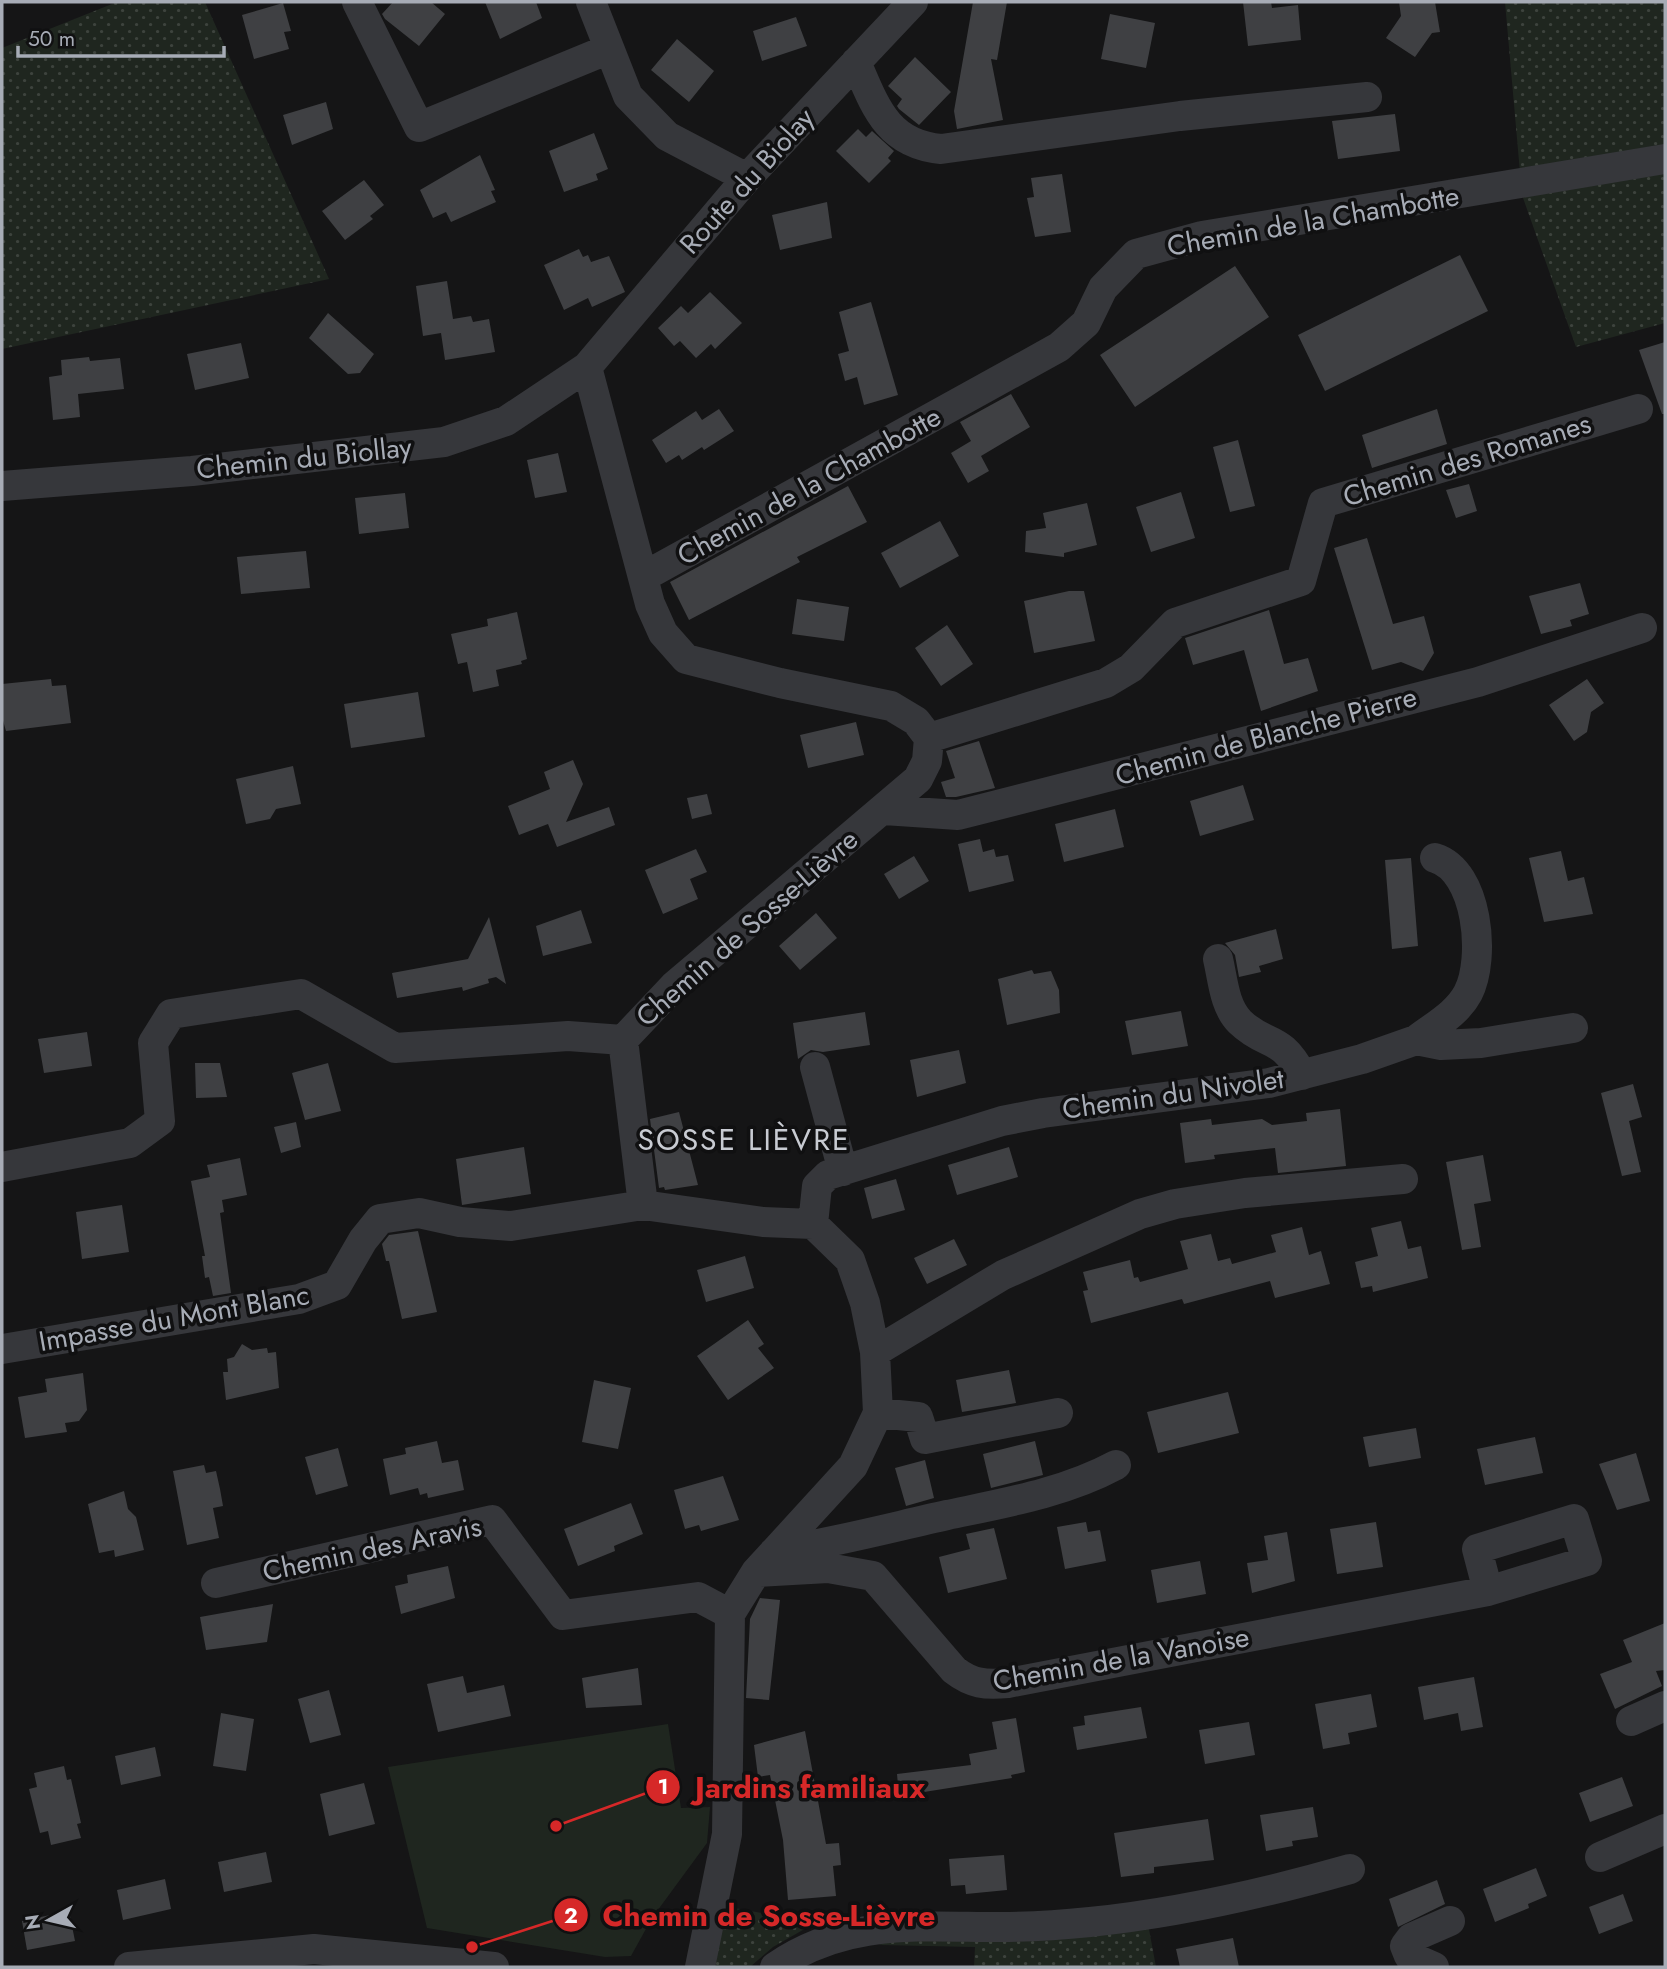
<svg xmlns="http://www.w3.org/2000/svg" width="1667" height="1969" viewBox="0 0 1667 1969" font-family="Jost,sans-serif">
  <defs>
    <pattern id="grass-dots" width="8" height="8" patternUnits="userSpaceOnUse" patternTransform="scale(1.75)"><rect width="8" height="8" fill="#1f261f"/><path d="M2 2h.1M6 6h.1" fill="none" stroke="#3d433d" stroke-width="1.8" stroke-linecap="round"/></pattern>
  </defs>
  <rect width="100%" height="100%" fill="#151516"/>
  <path fill="url(#grass-dots)" d="M117 2H205L329 279 2 349V48Z
    M1505 2H1665V323L1576 347 1522 195Z
    M703 1902 815 1923 773 1947 750 1967H714Z
    M1148 1924 1156 1967H974L975 1947 882 1945 867 1940Z"/>
  <path fill="#1f261f" d="M668 1724 681 1808 710 1807 707 1843 652 1918 631 1956 605 1957 427 1928 388 1767Z"/>
  <path fill="#3f4043" d="M393 2H431L445 14 419 46 385 19 382 14Z
    M485 2H536L542 18 500 39Z
    M973 2H1007L997 60 991 59 1003 120 957 129 954 111Z
    M1243 2H1271L1272 8 1298 5 1301 40 1248 46Z
    M1399 2H1435L1440 32 1432 33 1415 57 1386 38 1401 16Z
    M283 3 291 31 284 32 289 49 254 59 242 15Z
    M1110 14 1155 23 1146 68 1101 59Z
    M796 17 807 46 762 61 753 31Z
    M677 39 714 71 689 102 651 70Z
    M915 57 951 92 919 125 899 109 897 106 902 99 888 86Z
    M326 102 333 129 292 145 283 115Z
    M1395 114 1400 151 1338 159 1332 121Z
    M858 129 866 137 872 131 894 151 888 158 891 161 869 183 836 151Z
    M594 133 608 169 596 174 598 180 564 192 549 151Z
    M480 155 495 190 491 191 496 202 451 222 446 212 433 218 420 190Z
    M1062 174 1071 232 1035 237 1027 198 1034 197 1031 178Z
    M364 180 384 205 370 216 373 219 345 240 322 211Z
    M827 202 832 238 780 250 772 215Z
    M579 249 583 257 588 255 591 262 609 256 625 292 592 307 588 298 564 310 544 265Z
    M1460 255 1488 311 1325 391 1298 335Z
    M1235 266 1269 317 1135 407 1100 355Z
    M447 281 453 319 471 316 473 322 489 319 495 352 445 360 441 333 423 336 416 286Z
    M710 292 742 323 715 349 711 344 696 358 680 341 674 346 658 328 681 306 688 313Z
    M871 302 898 395 864 405 857 377 845 381 838 354 849 351 839 312Z
    M328 313 374 354 360 373 348 374 309 338Z
    M1665 342V414H1662L1639 350Z
    M241 343 249 378 195 390 187 354Z
    M89 357 90 361 120 358 124 389 78 394 80 417 53 420 49 377 62 375 61 360Z
    M1011 394 1030 427 981 456 989 471 968 483 951 453 971 441 960 422Z
    M719 409 734 431 704 450 702 447 682 460 679 455 666 463 652 440 696 411 702 420Z
    M1437 409 1447 444 1372 468 1362 435Z
    M1238 440 1255 506 1230 512 1213 447Z
    M558 453 567 492 535 498 527 460Z
    M1469 484 1477 511 1456 518 1446 490Z
    M848 486 867 522 797 557 800 562 689 620 670 582Z
    M1181 492 1195 538 1151 552 1136 507Z
    M405 493 409 528 359 534 355 498Z
    M1087 503 1097 545 1064 553V557L1025 552 1026 531 1046 528 1043 513Z
    M940 521 959 556 900 588 881 553Z
    M1367 538 1393 624 1424 616 1434 653 1423 671 1401 662 1372 670 1334 548Z
    M306 551 310 588 241 594 237 557Z
    M1580 583 1589 614 1570 620 1572 626 1541 634 1529 596Z
    M1069 591H1084L1095 641 1034 653 1024 601Z
    M797 599 849 607 844 641 792 634Z
    M1269 610 1284 664 1308 658 1318 691 1261 711 1244 650 1193 665 1185 638Z
    M517 612 527 659 521 661 522 664 496 670 499 686 473 692 467 662 458 664 451 634 488 626 487 619Z
    M947 625 973 664 941 686 915 648Z
    M51 679 52 686 66 685 71 723 6 731 2 717V684Z
    M1587 679 1604 703 1591 712 1587 732 1574 741 1549 705Z
    M418 692 425 737 351 748 344 704Z
    M856 722 864 755 808 768 800 735Z
    M979 741 995 788 956 797H946L941 782 955 778 946 751Z
    M573 760 583 784 566 822 609 807 615 825 557 847 548 824 519 835 508 806 550 789 544 772Z
    M293 766 301 804 276 809 270 819 246 824 236 779Z
    M1243 785 1254 820 1200 836 1190 801Z
    M707 794 712 814 692 819 687 798Z
    M1115 809 1124 847 1064 862 1055 824Z
    M980 839 983 852 994 849 996 857 1008 855 1014 881 969 892 958 844Z
    M696 849 707 872 690 879 698 899 663 914 645 870Z
    M1561 851 1568 881 1584 877 1593 914 1544 922 1529 858Z
    M914 856 929 881 899 899 884 874Z
    M1411 858 1418 946 1392 949 1385 860Z
    M581 910 592 943 543 956 536 926Z
    M816 913 837 938 800 970 779 946Z
    M489 917 506 984 496 977 488 979 489 983 463 991 462 987 397 998 392 973 468 959Z
    M1276 929 1283 959 1259 966 1261 972 1239 977 1235 955 1225 943Z
    M1032 970 1034 974 1051 971 1059 990 1060 1013 1007 1025 998 979Z
    M1181 1011 1188 1046 1132 1055 1125 1021Z
    M865 1012 870 1045 823 1052 811 1050 798 1059 793 1023Z
    M87 1032 92 1066 44 1073 38 1039Z
    M959 1050 966 1083 917 1097 910 1060Z
    M195 1063H220L227 1097 196 1098Z
    M328 1063 341 1111 305 1120 292 1073Z
    M1633 1084 1642 1117 1629 1121 1641 1172 1622 1176 1601 1093Z
    M1340 1109 1346 1166 1278 1173 1275 1148 1214 1155 1215 1159 1185 1163 1180 1123 1211 1119 1212 1125 1262 1119 1272 1125 1307 1121 1306 1113Z
    M679 1112 698 1185 665 1190 664 1187 659 1188 650 1119Z
    M296 1122 301 1147 281 1153 274 1127Z
    M524 1147 531 1194 462 1205 456 1159Z
    M1009 1147 1018 1177 957 1195 948 1165Z
    M1483 1155 1491 1201 1474 1204 1481 1247 1462 1250 1446 1162Z
    M240 1158 247 1195 222 1200 224 1212 220 1213 231 1293 213 1296 209 1277 205 1278 202 1256H205L191 1181 210 1177 207 1165Z
    M896 1179 905 1210 872 1219 864 1188Z
    M122 1205 129 1252 82 1259 76 1212Z
    M1401 1221 1408 1249 1421 1246 1428 1278 1373 1292 1372 1286 1361 1288 1355 1262 1378 1256 1371 1228Z
    M1302 1227 1309 1255 1321 1251 1330 1284 1275 1298 1270 1281 1184 1304 1182 1299 1091 1323 1083 1291 1088 1290 1083 1272 1130 1260 1134 1278 1138 1277 1140 1282 1188 1269 1180 1241 1211 1234 1218 1261 1230 1258 1232 1264 1276 1252 1271 1235Z
    M418 1231 437 1312 402 1319 389 1261H386L382 1244 389 1235Z
    M954 1239 967 1265 927 1284 914 1258Z
    M745 1256 754 1288 706 1302 697 1270Z
    M748 1320 764 1344 758 1348 774 1368 728 1400 697 1356Z
    M242 1344 252 1350 267 1348 268 1353 276 1352 279 1388 226 1400 223 1372H228L227 1359 234 1357Z
    M1009 1370 1016 1403 962 1412 956 1380Z
    M83 1373 87 1410 79 1421 65 1423 67 1432 25 1438 18 1397 47 1392 45 1379Z
    M594 1380 631 1388 618 1449 582 1442Z
    M1228 1392 1239 1433 1158 1453 1147 1412Z
    M1416 1428 1421 1458 1369 1467 1363 1437Z
    M1535 1437 1543 1473 1485 1485 1477 1449Z
    M437 1441 442 1463 458 1460 464 1490 428 1498 427 1493 420 1495 418 1488 390 1495 383 1459 406 1454 405 1448Z
    M1035 1441 1043 1475 991 1488 983 1454Z
    M338 1448 348 1486 316 1495 305 1457Z
    M1636 1453 1650 1501 1617 1510 1599 1464Z
    M925 1460 934 1498 906 1506 895 1468Z
    M204 1465 206 1473 216 1471 220 1489 223 1506 213 1508 219 1538 187 1545 173 1471Z
    M723 1476 739 1520 701 1531 699 1525 685 1529 674 1490Z
    M124 1491 128 1509 136 1517 144 1550 115 1557 114 1550 99 1553 88 1504Z
    M631 1503 643 1534 614 1546 615 1551 578 1566 564 1529Z
    M1086 1522 1088 1532 1100 1530 1106 1561 1065 1569 1057 1527Z
    M1376 1522 1383 1567 1337 1574 1330 1529Z
    M994 1528 1007 1579 948 1593 939 1557 970 1549 966 1534Z
    M1287 1532 1295 1581 1252 1593 1247 1563 1268 1560 1264 1536Z
    M1200 1561 1206 1594 1157 1603 1151 1570Z
    M448 1566 455 1598 401 1614 395 1586 408 1583 407 1575Z
    M760 1598 780 1600 769 1700 746 1698 750 1619Z
    M273 1604 267 1642 206 1650 200 1617Z
    M1665 1623V1670L1656 1671 1662 1686 1615 1709 1600 1674 1632 1662 1623 1640Z
    M638 1668 642 1705 586 1708 582 1678Z
    M463 1676 467 1693 504 1685 511 1716 438 1732 427 1684Z
    M1474 1677 1483 1727 1461 1731 1458 1713 1424 1720 1418 1687Z
    M329 1690 341 1735 310 1743 298 1699Z
    M1371 1694 1377 1727 1348 1733 1350 1744 1323 1749 1315 1704Z
    M1141 1707 1147 1738 1077 1750 1073 1727 1085 1725 1084 1716Z
    M221 1713 254 1719 246 1771 213 1766Z
    M1016 1718 1025 1772 1011 1775 1012 1778 899 1796 897 1774 971 1765 969 1754 997 1749 992 1722Z
    M1249 1722 1255 1755 1205 1764 1199 1730Z
    M805 1731 826 1844 839 1843 841 1865 833 1866 836 1896 788 1900 783 1840 770 1775 758 1777 754 1745Z
    M155 1747 161 1776 121 1785 115 1756Z
    M64 1766 67 1780 71 1779 81 1823 77 1824 81 1838 51 1845 48 1831 40 1833 29 1789 37 1787 34 1773Z
    M1622 1777 1633 1806 1590 1822 1579 1793Z
    M364 1783 375 1824 329 1836 320 1794Z
    M1313 1807 1318 1837 1292 1841 1293 1846 1266 1851 1260 1815Z
    M1208 1819 1214 1860 1154 1867V1873L1121 1877 1114 1833Z
    M266 1852 272 1882 224 1892 218 1862Z
    M1004 1855 1007 1890 966 1894 965 1885 951 1886 949 1859Z
    M1536 1868 1547 1896 1528 1904 1529 1908 1495 1922 1483 1889Z
    M165 1879 171 1909 123 1920 117 1890Z
    M1437 1880 1445 1904 1398 1927 1389 1899Z
    M1623 1894 1633 1921 1599 1934 1589 1907Z
    M69 1911 75 1941 27 1950 22 1921Z
    M1233 1938 1239 1967H1180L1176 1949Z"/>
  <g fill="none" stroke-linecap="round" stroke-linejoin="round">
    <path stroke="#36373b" stroke-width="30" d="M357 2 419 127 609 49
      M591 2 628 96 667 136 747 178
      M856 62C875 106 887 144 941 149L1180 116 1367 97
      M587 367 650 604 663 633 686 659 780 683 891 706 916 721 929 738 927 761 918 779 674 986 623 1040 643 1205 763 1222 813 1224 850 1260 865 1303 875 1352 878 1413 853 1466 756 1572 730 1614 727 1834 700 1967
      M2 486 192 471 444 442 506 421 587 367 747 178 913 2
      M643 577 1059 347 1086 323 1103 288 1136 254 1202 236 1665 159
      M929 738 1106 683 1131 668 1175 623 1301 581 1323 503 1638 409
      M884 810 958 815 1478 682 1642 628
      M1218 959C1223 980 1224 1006 1240 1022 1267 1048 1280 1033 1302 1075
      M1416 1040C1434 1026 1457 1014 1468 993 1486 958 1478 871 1435 858
      M815 1067 843 1171
      M2 1167 130 1143 160 1121 153 1043 171 1014 301 994 395 1048 568 1036 623 1040
      M813 1224 817 1186 828 1175 1002 1121 1043 1113 1269 1083 1362 1059 1416 1040 1441 1045 1481 1043 1573 1028
      M2 1349 299 1299 337 1285 363 1240 380 1219 419 1213 460 1222 511 1226 643 1205
      M875 1352 1003 1275 1140 1214 1175 1204 1245 1193 1403 1179
      M878 1413 918 1417 925 1439 1058 1413
      M774 1552C832 1543 889 1528 947 1515 1004 1503 1064 1493 1116 1465
      M756 1572 828 1568 873 1576 954 1670C972 1684 985 1685 1008 1683L1488 1591 1587 1561 1574 1519 1477 1549 1488 1591
      M216 1583 492 1520 563 1615 698 1597 730 1614
      M1631 1721 1665 1706
      M1600 1857 1665 1829
      M129 1967 314 1949 494 1967
      M775 1967C846 1918 919 1927 1000 1927 1030 1927 1061 1925 1090 1922 1177 1913 1266 1893 1350 1869
      M1434 1967 1409 1956 1405 1946 1411 1938 1450 1921"/>
  </g>
  <g text-anchor="middle" dominant-baseline="central" stroke-width="7" stroke-linejoin="round" paint-order="stroke">
    <g font-size="28" fill="#a7acb6" stroke="#101011">
      <text transform="translate(747 181) rotate(-48)">Route du Biolay</text>
      <text transform="translate(1313 221) rotate(-10)">Chemin de la Chambotte</text>
      <text transform="translate(304 458) rotate(-6)">Chemin du Biollay</text>
      <text transform="translate(1467 460) rotate(-17)">Chemin des Romanes</text>
      <text transform="translate(809 486) rotate(-29)">Chemin de la Chambotte</text>
      <text transform="translate(1266 736) rotate(-15)">Chemin de Blanche Pierre</text>
      <text transform="translate(747 928) rotate(-41)">Chemin de Sosse-Lièvre</text>
      <text transform="translate(1173 1094) rotate(-8)">Chemin du Nivolet</text>
      <text transform="translate(174 1318) rotate(-10)">Impasse du Mont Blanc</text>
      <text transform="translate(372 1549) rotate(-12)">Chemin des Aravis</text>
      <text transform="translate(1121 1659) rotate(-10)">Chemin de la Vanoise</text>
    </g>
    <g font-size="30" letter-spacing="2" fill="#c8cbd2" stroke="#101011">
      <text x="744" y="1139">SOSSE LIÈVRE</text>
    </g>
  </g>
  <path fill="none" stroke="#d62828" stroke-width="2.5" d="M556 1826L663 1787M472 1947L571 1915"/>
  <g fill="#d62828" stroke="#101011" stroke-width="2.5">
    <circle cx="556" cy="1826" r="7"/>
    <circle cx="472" cy="1947" r="7"/>
    <circle cx="663" cy="1787" r="18"/>
    <circle cx="571" cy="1915" r="18"/>
  </g>
  <g font-size="21" text-anchor="middle" font-weight="bold" fill="#fff">
    <text x="663" y="1794">1</text>
    <text x="571" y="1923">2</text>
  </g>
  <g font-size="30" text-anchor="middle" font-weight="bold" fill="#d62828" stroke="#101011" stroke-width="7" stroke-linejoin="round" paint-order="stroke">
    <text x="810" y="1798">Jardins familiaux</text>
    <text x="769" y="1926">Chemin de Sosse-Lièvre</text>
  </g>
  <rect width="1667" height="1969" fill="none" stroke="#a7acb6" stroke-width="7"/>
  <g transform="translate(49 1920) rotate(262)" stroke="#101011" stroke-width="5" paint-order="stroke">
  <path d="M0-5L12 26L0 18L-12 26Z" fill="#a7acb6"/>
  <text y="-10" font-size="19" font-weight="bold" text-anchor="middle" fill="#a7acb6">N</text>
  </g>
  <path d="M18 46v10h206v-10" fill="none" stroke="#a7acb6" stroke-width="3.5"/>
  <text x="28" y="46" font-size="21" fill="#a7acb6" stroke="#101011" stroke-width="5" paint-order="stroke">50 m</text>
</svg>
